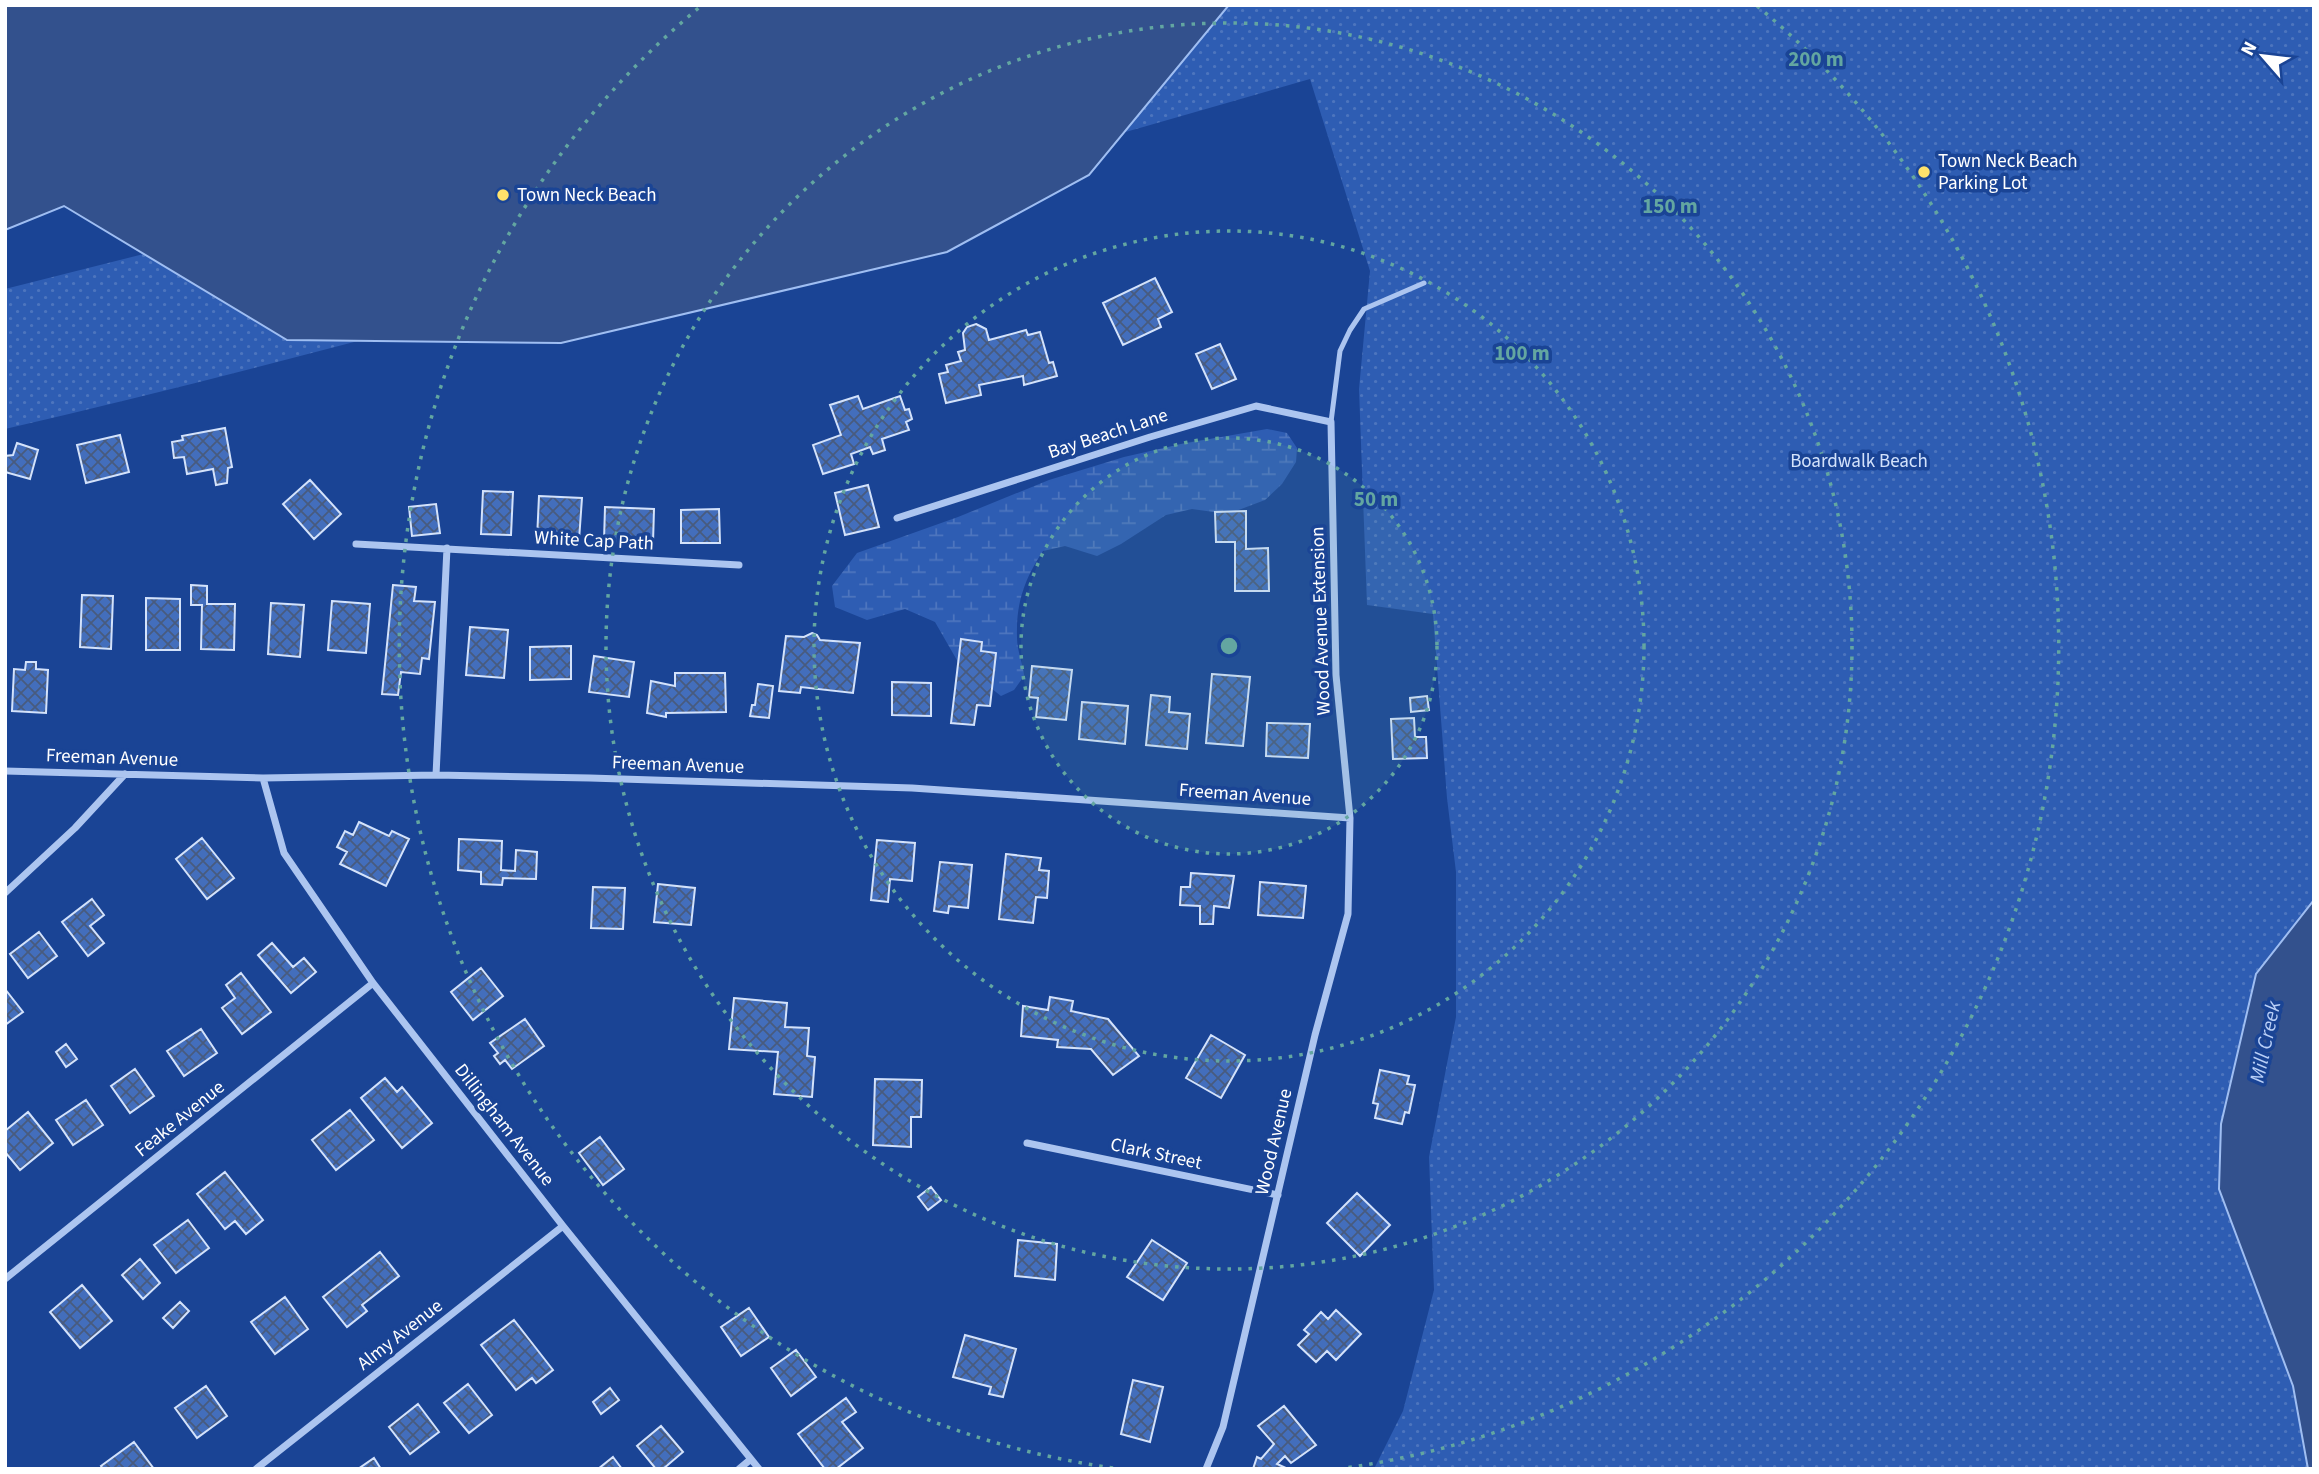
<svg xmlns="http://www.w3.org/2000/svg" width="2319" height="1474" viewBox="0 0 2319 1474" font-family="'Source Sans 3',sans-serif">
  <defs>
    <pattern id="wetland-marsh" width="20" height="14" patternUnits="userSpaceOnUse" patternTransform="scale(1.75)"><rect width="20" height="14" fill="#2e5db3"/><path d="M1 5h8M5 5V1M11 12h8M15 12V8" fill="none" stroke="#4d75be"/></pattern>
    <pattern id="park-dots" width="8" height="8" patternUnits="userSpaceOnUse" patternTransform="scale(1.75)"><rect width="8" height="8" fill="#2e5db3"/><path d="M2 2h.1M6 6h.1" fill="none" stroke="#4d75be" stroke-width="1.8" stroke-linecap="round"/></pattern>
    <pattern id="building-cross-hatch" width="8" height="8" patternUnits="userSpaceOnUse" patternTransform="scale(1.75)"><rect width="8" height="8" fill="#436ebc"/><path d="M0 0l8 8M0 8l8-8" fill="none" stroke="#485b7e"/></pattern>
  </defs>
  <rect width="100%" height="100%" fill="#1a4495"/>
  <path fill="url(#wetland-marsh)" d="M1267 429 1287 433 1297 448 1296 462 1282 484 1265 500 1228 514 1192 509 1166 515 1121 544 1097 556 1065 546 1043 551C1024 580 1016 603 1017 638 1017 651 1023 663 1024 676L1014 690 1001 696 958 662 935 622 905 609 867 620 835 607 832 586 857 553 958 517 1049 480 1124 457 1181 444Z"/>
  <path fill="url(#park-dots)" d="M1130 5H2314V1469H1374L1403 1411 1434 1290 1429 1157 1456 1017V872L1447 798 1433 614 1367 605 1359 389 1370 271 1310 79C1023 162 736 242 446 318 300 356 153 395 5 429V289Z"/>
  <path fill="#33518d" stroke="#9fbef2" stroke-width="2" d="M5 5H1229L1089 175 947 252 561 343 287 340 64 206 5 230Z
    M2314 900V1469H2308L2293 1386 2219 1189 2221 1124 2256 974Z"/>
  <path fill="url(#building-cross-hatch)" stroke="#d3e2fb" stroke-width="2" d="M1155 278 1172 312 1158 319 1161 327 1123 345 1103 303Z
    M976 324 986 329 989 340 1026 330 1028 335 1040 332 1049 363 1053 362 1057 376 1024 385 1023 376 979 385 981 395 946 403 939 374 948 372 946 365 961 361 958 352 965 350 963 333 967 327Z
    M1220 344 1236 379 1212 389 1196 354Z
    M858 396 863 409 900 396 905 410 909 409 912 419 906 422 909 430 882 439 885 450 873 454 870 447 851 454 854 464 823 474 813 445 841 435 830 405Z
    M225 428 232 467 228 468 227 483 216 485 213 469 187 474 184 457 174 458 172 442 183 440 182 436Z
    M120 435 129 472 86 483 77 445Z
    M17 443 38 450 30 479 5 472V456L13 455Z
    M310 480 341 514 314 539 283 504Z
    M868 485 879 527 845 535 835 493Z
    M483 491 513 492 511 535 481 534Z
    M539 496 582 498 579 540 537 539Z
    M436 504 440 533 412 536 409 507Z
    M605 507 654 509 653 543 604 541Z
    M719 509 720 543H681V510Z
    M1246 511V549L1268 548 1269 591H1235V542H1216L1215 512Z
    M191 585 207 586V604H235L234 650 201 649 202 605H191Z
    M393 585 416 587 414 601 435 602 429 659 422 658 420 674 401 672 398 695 382 694Z
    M82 595 113 596 111 649 80 647Z
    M146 598 180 599V650H146Z
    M332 601 370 604 366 653 328 650Z
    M271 603 304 605 300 657 268 654Z
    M470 627 508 630 504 678 466 675Z
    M812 633 817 635 820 640 860 643 853 693 801 687 800 693 779 691 786 636 804 637Z
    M961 639 982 642 981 651 996 653 990 706 977 705 974 725 951 723Z
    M571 646V679L530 680V647Z
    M594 656 634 662 629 697 589 692Z
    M26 662H36V669L48 670 46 713 12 711 14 669 25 670Z
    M1032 666 1072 670 1066 720 1036 717 1038 698 1029 697Z
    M675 673H725L726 712 666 713V717L647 713 651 681 675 686Z
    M1212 674 1250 677 1243 746 1206 743Z
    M892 682 931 683V716L892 715Z
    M758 684 773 686 769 718 750 716 752 705H755Z
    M1151 695 1170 697 1169 712 1190 714 1187 749 1146 745Z
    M1427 696 1429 710 1411 712 1410 698Z
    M1082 702 1128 706 1125 744 1079 739Z
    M1414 718 1415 737H1426L1427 758 1393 759 1391 719Z
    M1267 723 1310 724 1308 758 1266 756Z
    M359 822 389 836 392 831 409 839 386 886 340 864 347 852 337 847 345 831 353 835Z
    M202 838 234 878 207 899 176 859Z
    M459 839 502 841 501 870 515 871 516 850 537 852 536 879 503 878 502 885 481 884V872L458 870Z
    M877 840 915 843 912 881 890 879 888 902 871 900Z
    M1006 854 1041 858 1039 870 1049 871 1047 898 1036 897 1033 923 999 919Z
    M940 862 972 865 968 908 949 906 948 913 934 911Z
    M1191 873 1234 876 1229 908 1214 906 1213 924H1200V906L1180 905 1181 887H1190Z
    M1260 882 1306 886 1303 918 1258 915Z
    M658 884 695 888 691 925 654 922Z
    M593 887 625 888 623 929 591 928Z
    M92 899 104 915 90 926 104 943 88 956 62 922Z
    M39 932 57 956 28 978 10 954Z
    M272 943 293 967 304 958 316 972 291 993 258 955Z
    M481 968 503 996 473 1020 451 992Z
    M241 973 271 1012 242 1034 222 1008 235 998 226 985Z
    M5 989 23 1012 5 1025Z
    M1050 997 1073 1001 1071 1011 1108 1019 1139 1056 1113 1075 1091 1049 1057 1047 1058 1040 1021 1036 1023 1006 1048 1010Z
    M734 998 787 1003 785 1027 809 1028 807 1056 815 1057 812 1097 774 1094 778 1052 729 1049Z
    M525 1019 544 1046 512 1069 505 1060 500 1064 494 1056 498 1053 490 1043Z
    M201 1029 217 1053 184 1076 167 1051Z
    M1211 1035 1245 1055 1221 1098 1186 1078Z
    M66 1044 77 1059 66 1067 56 1052Z
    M135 1069 154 1096 130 1113 111 1086Z
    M1380 1070 1409 1076 1407 1084 1415 1085 1409 1113 1405 1112 1402 1124 1375 1118 1378 1104 1373 1103Z
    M385 1078 397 1092 402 1087 432 1123 402 1148 361 1098Z
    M875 1079 922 1080 921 1117H911V1147L873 1145Z
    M86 1100 103 1125 73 1145 56 1120Z
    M350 1110 374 1140 336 1170 312 1140Z
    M28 1112 53 1143 20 1170 5 1152V1131Z
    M600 1137 624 1169 603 1185 579 1153Z
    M225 1172 263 1220 246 1234 235 1221 225 1229 197 1194Z
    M931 1187 941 1200 928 1210 918 1197Z
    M1357 1193 1390 1225 1360 1256 1327 1223Z
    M188 1220 209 1248 176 1273 154 1245Z
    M1018 1240 1057 1244 1055 1280 1015 1276Z
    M1152 1240 1187 1263 1163 1300 1127 1277Z
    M380 1252 399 1276 362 1305 367 1311 347 1327 323 1297Z
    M140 1259 160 1283 143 1299 122 1275Z
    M82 1285 112 1321 80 1348 50 1312Z
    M285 1297 308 1329 275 1354 251 1322Z
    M180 1302 189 1311 173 1328 163 1318Z
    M749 1308 769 1337 741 1356 721 1327Z
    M1336 1310 1361 1334 1336 1360 1327 1351 1316 1362 1298 1345 1309 1334 1304 1330 1321 1312 1328 1319Z
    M514 1320 553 1370 536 1383 532 1378 516 1390 481 1345Z
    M965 1335 1016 1349 1003 1397 989 1394 991 1387 953 1377Z
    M796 1350 816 1377 791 1396 771 1368Z
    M1133 1380 1163 1387 1150 1442 1121 1434Z
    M468 1384 492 1415 469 1433 444 1403Z
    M206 1386 227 1416 197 1438 175 1408Z
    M610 1388 619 1400 601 1414 593 1402Z
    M846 1398 856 1412 842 1422 863 1448 836 1469H825L798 1434Z
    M418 1404 439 1432 410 1454 389 1427Z
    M1284 1406 1316 1445 1291 1463 1285 1456 1277 1464 1288 1469H1253L1257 1457 1261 1459 1274 1444 1258 1426Z
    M661 1426 683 1452 663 1469H656L637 1446Z
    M134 1442 154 1469H103L101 1466Z
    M613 1457 622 1469H598Z
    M374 1458 381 1469H358Z"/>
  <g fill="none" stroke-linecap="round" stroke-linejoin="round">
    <path stroke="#acc5f0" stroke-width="5" d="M1331 422 1340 351 1350 330 1364 309 1424 283"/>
    <path stroke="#acc5f0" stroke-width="7" d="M897 518 1150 437 1256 406 1331 422 1336 675 1350 818 1348 914 1315 1035 1223 1427 1206 1469
      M356 544 739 565
      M5 771 263 778 436 775 590 778 912 788 1350 818
      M436 775 447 548
      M263 778 284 853 373 983 563 1226 759 1469
      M5 893 75 828 125 774
      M1027 1143 1278 1195
      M5 1279 373 983
      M256 1469 563 1226
      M739 1469 751 1459"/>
  </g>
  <circle cx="1229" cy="646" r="208" fill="#63a6a1" fill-opacity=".12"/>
  <g fill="none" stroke="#63a6a1" stroke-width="3.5" stroke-dasharray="3.5 7">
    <circle cx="1229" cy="646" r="208"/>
    <circle cx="1229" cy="646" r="415"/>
    <circle cx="1229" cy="646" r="623"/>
    <path d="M1113 1468A830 830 0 0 1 701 6M1757 6A830 830 0 0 1 1345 1468"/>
  </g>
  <g fill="#ffe26b" stroke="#1a4495" stroke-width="2.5">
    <circle cx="1924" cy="172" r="7"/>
    <circle cx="503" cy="195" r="7"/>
  </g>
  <g text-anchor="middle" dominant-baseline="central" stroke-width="7" stroke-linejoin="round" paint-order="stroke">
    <g font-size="19" fill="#fff" stroke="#1a4495" text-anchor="start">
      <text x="1938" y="161">Town Neck Beach<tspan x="1938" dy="22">Parking Lot</tspan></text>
      <text x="517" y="195">Town Neck Beach</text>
    </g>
    <g font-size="19" fill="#fff" stroke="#1a4495">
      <text transform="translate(1108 434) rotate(-18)">Bay Beach Lane</text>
      <text transform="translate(594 541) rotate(3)">White Cap Path</text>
      <text transform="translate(1321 621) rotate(-92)">Wood Avenue Extension</text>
      <text transform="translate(112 758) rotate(2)">Freeman Avenue</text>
      <text transform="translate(678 765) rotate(2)">Freeman Avenue</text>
      <text transform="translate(1245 795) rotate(4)">Freeman Avenue</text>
      <text transform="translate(180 1119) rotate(-39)">Feake Avenue</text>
      <text transform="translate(504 1125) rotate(52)">Dillingham Avenue</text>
      <text transform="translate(1274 1142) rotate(-77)">Wood Avenue</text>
      <text transform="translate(1156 1154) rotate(12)">Clark Street</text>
      <text transform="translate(400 1335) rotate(-38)">Almy Avenue</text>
    </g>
    <g font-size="19" fill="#d3e2fb" stroke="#1a4495">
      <text x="1859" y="461">Boardwalk Beach</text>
    </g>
    <g font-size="21" font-style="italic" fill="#b9cff7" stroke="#1a4495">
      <text transform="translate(2265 1042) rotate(-78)">Mill Creek</text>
    </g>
  </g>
  <circle cx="1229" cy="646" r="10" fill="#63a6a1" stroke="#1a4495" stroke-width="3.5"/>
  <g font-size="21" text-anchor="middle" font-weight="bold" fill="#63a6a1" stroke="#1a4495" stroke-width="7" stroke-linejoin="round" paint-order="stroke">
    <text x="1816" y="66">200 m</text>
    <text x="1670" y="213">150 m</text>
    <text x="1522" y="360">100 m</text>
    <text x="1376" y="506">50 m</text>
  </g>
  <rect width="2319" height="1474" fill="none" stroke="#ffffff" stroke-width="14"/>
  <g transform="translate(2263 56) rotate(298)" stroke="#1a4495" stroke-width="5" paint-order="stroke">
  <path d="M0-5L12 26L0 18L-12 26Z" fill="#ffffff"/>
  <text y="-10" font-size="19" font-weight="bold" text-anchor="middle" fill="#ffffff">N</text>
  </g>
</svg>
